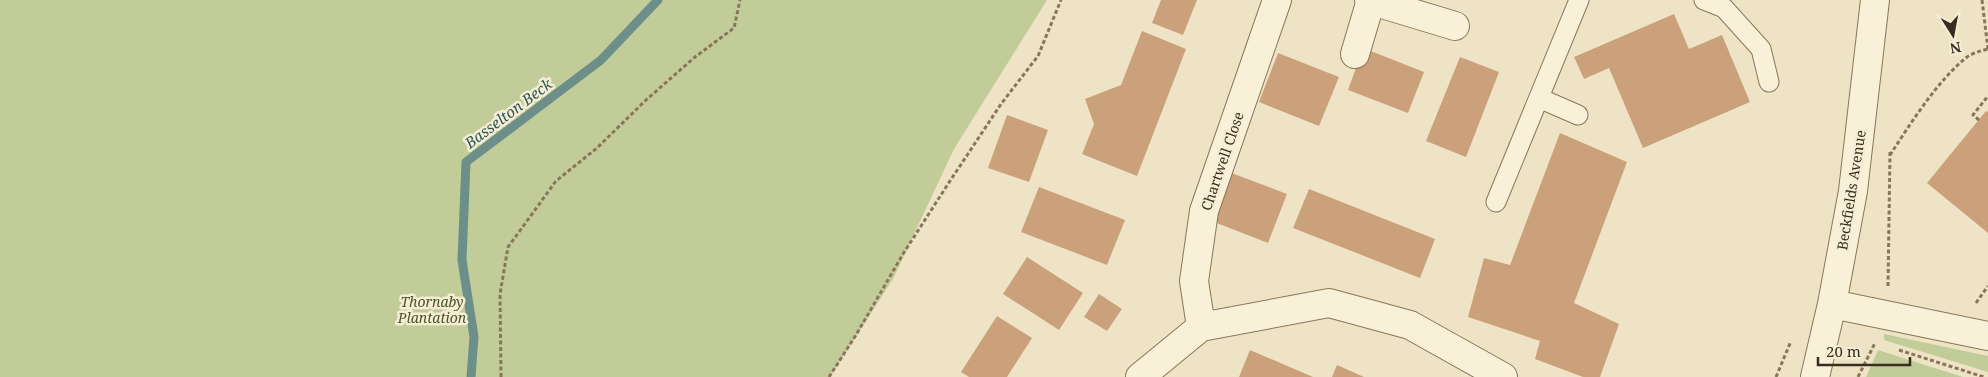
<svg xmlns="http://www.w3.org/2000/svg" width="1988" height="377" viewBox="0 0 1988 377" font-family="'Noto Serif',serif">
  <rect width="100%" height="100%" fill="#eee4c5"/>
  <path fill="#c2cc99" d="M0 0H1047L954 149 893 279 830 377H0Z
    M1884 334 1988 356V372L1884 340Z
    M1878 350 1963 377H1866Z"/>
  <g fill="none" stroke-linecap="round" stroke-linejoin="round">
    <path stroke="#6d8f89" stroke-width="9" d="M471 377 474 337 462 260 466 162 601 60 658 0"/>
  </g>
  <path fill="#cba17b" d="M1161 0H1197L1183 35 1152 23Z
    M1674 14 1689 49 1722 35 1750 102 1643 148 1609 68 1584 79 1574 57Z
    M1142 31 1186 49 1137 176 1082 154 1094 124 1085 99 1121 85Z
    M1363 48 1424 72 1408 113 1348 90Z
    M1278 53 1339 77 1319 126 1259 102Z
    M1460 57 1499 72 1466 157 1426 141Z
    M1986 111 1988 112V233L1927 183Z
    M1007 115 1048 130 1029 182 988 168Z
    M1560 133 1627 162 1574 303 1619 324 1600 377H1583L1535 359 1540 341 1468 317 1484 258 1510 265Z
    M1229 172 1287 194 1268 243 1209 220Z
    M1039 187 1125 220 1107 265 1021 232Z
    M1309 189 1435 239 1420 278 1293 228Z
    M1027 257 1083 293 1059 330 1003 294Z
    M1099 294 1122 309 1107 331 1084 317Z
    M997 316 1032 338 1007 377H969L961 372Z
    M1250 350 1313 377H1239Z
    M1337 365 1364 377H1332Z"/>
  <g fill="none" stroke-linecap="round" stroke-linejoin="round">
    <g stroke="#88765b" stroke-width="21">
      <path id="service" d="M1704 0 1724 8 1761 49 1769 82
        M1539 98 1578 115
        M1496 202 1579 0"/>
    </g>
    <g stroke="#88765b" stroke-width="30">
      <path id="minor" d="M1369 0 1455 26
        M1355 54 1371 0
        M1832 304 1988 336
        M1201 327 1194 281 1204 211 1277 0
        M1140 377 1201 327 1329 303 1410 325 1503 377
        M1815 377 1832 304 1853 191 1875 0"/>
    </g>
    <path stroke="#88765b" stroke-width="3" stroke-dasharray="4 2.5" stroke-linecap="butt" d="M1982 0 1988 49
      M1979 120 1973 115 1988 96
      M1890 155C1911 123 1937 81 1967 57 1973 53 1980 51 1988 49
      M1888 286 1890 152
      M1976 303 1988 286
      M1899 350 1984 377
      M501 377 500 294 508 247 556 181 597 148 646 100 695 57 734 28 740 0
      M829 377 856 335 903 254 948 184 1001 104 1038 56 1061 0
      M1776 377 1791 341
      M1858 377 1875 343"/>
    <use href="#service" stroke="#f8f1d8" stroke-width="19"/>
    <use href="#minor" stroke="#f8f1d8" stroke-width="28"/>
  </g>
  <g text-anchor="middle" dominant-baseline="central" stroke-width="5" stroke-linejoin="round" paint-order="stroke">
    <g font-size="14" fill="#382d1f" stroke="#f5eed4">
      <text transform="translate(1222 161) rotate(-71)">Chartwell Close</text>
      <text transform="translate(1851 190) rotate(-81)">Beckfields Avenue</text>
    </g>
    <g font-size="14" font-style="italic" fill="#465526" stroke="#f5eed4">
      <text x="432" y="301">Thornaby<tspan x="432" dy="16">Plantation</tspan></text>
    </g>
    <g font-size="15" font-style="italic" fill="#2e5858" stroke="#f5eed4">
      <text transform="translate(508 113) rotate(-37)">Basselton Beck</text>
    </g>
  </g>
  <g transform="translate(1953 35) rotate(169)" stroke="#f5eed4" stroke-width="4" paint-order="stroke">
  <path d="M0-4L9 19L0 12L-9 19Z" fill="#382d1f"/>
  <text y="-8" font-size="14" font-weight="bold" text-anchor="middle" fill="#382d1f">N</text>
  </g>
  <path d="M1818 357v8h92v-8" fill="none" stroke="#382d1f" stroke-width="2.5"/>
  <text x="1826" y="357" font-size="15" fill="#382d1f" stroke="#f5eed4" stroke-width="4" paint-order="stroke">20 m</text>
</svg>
